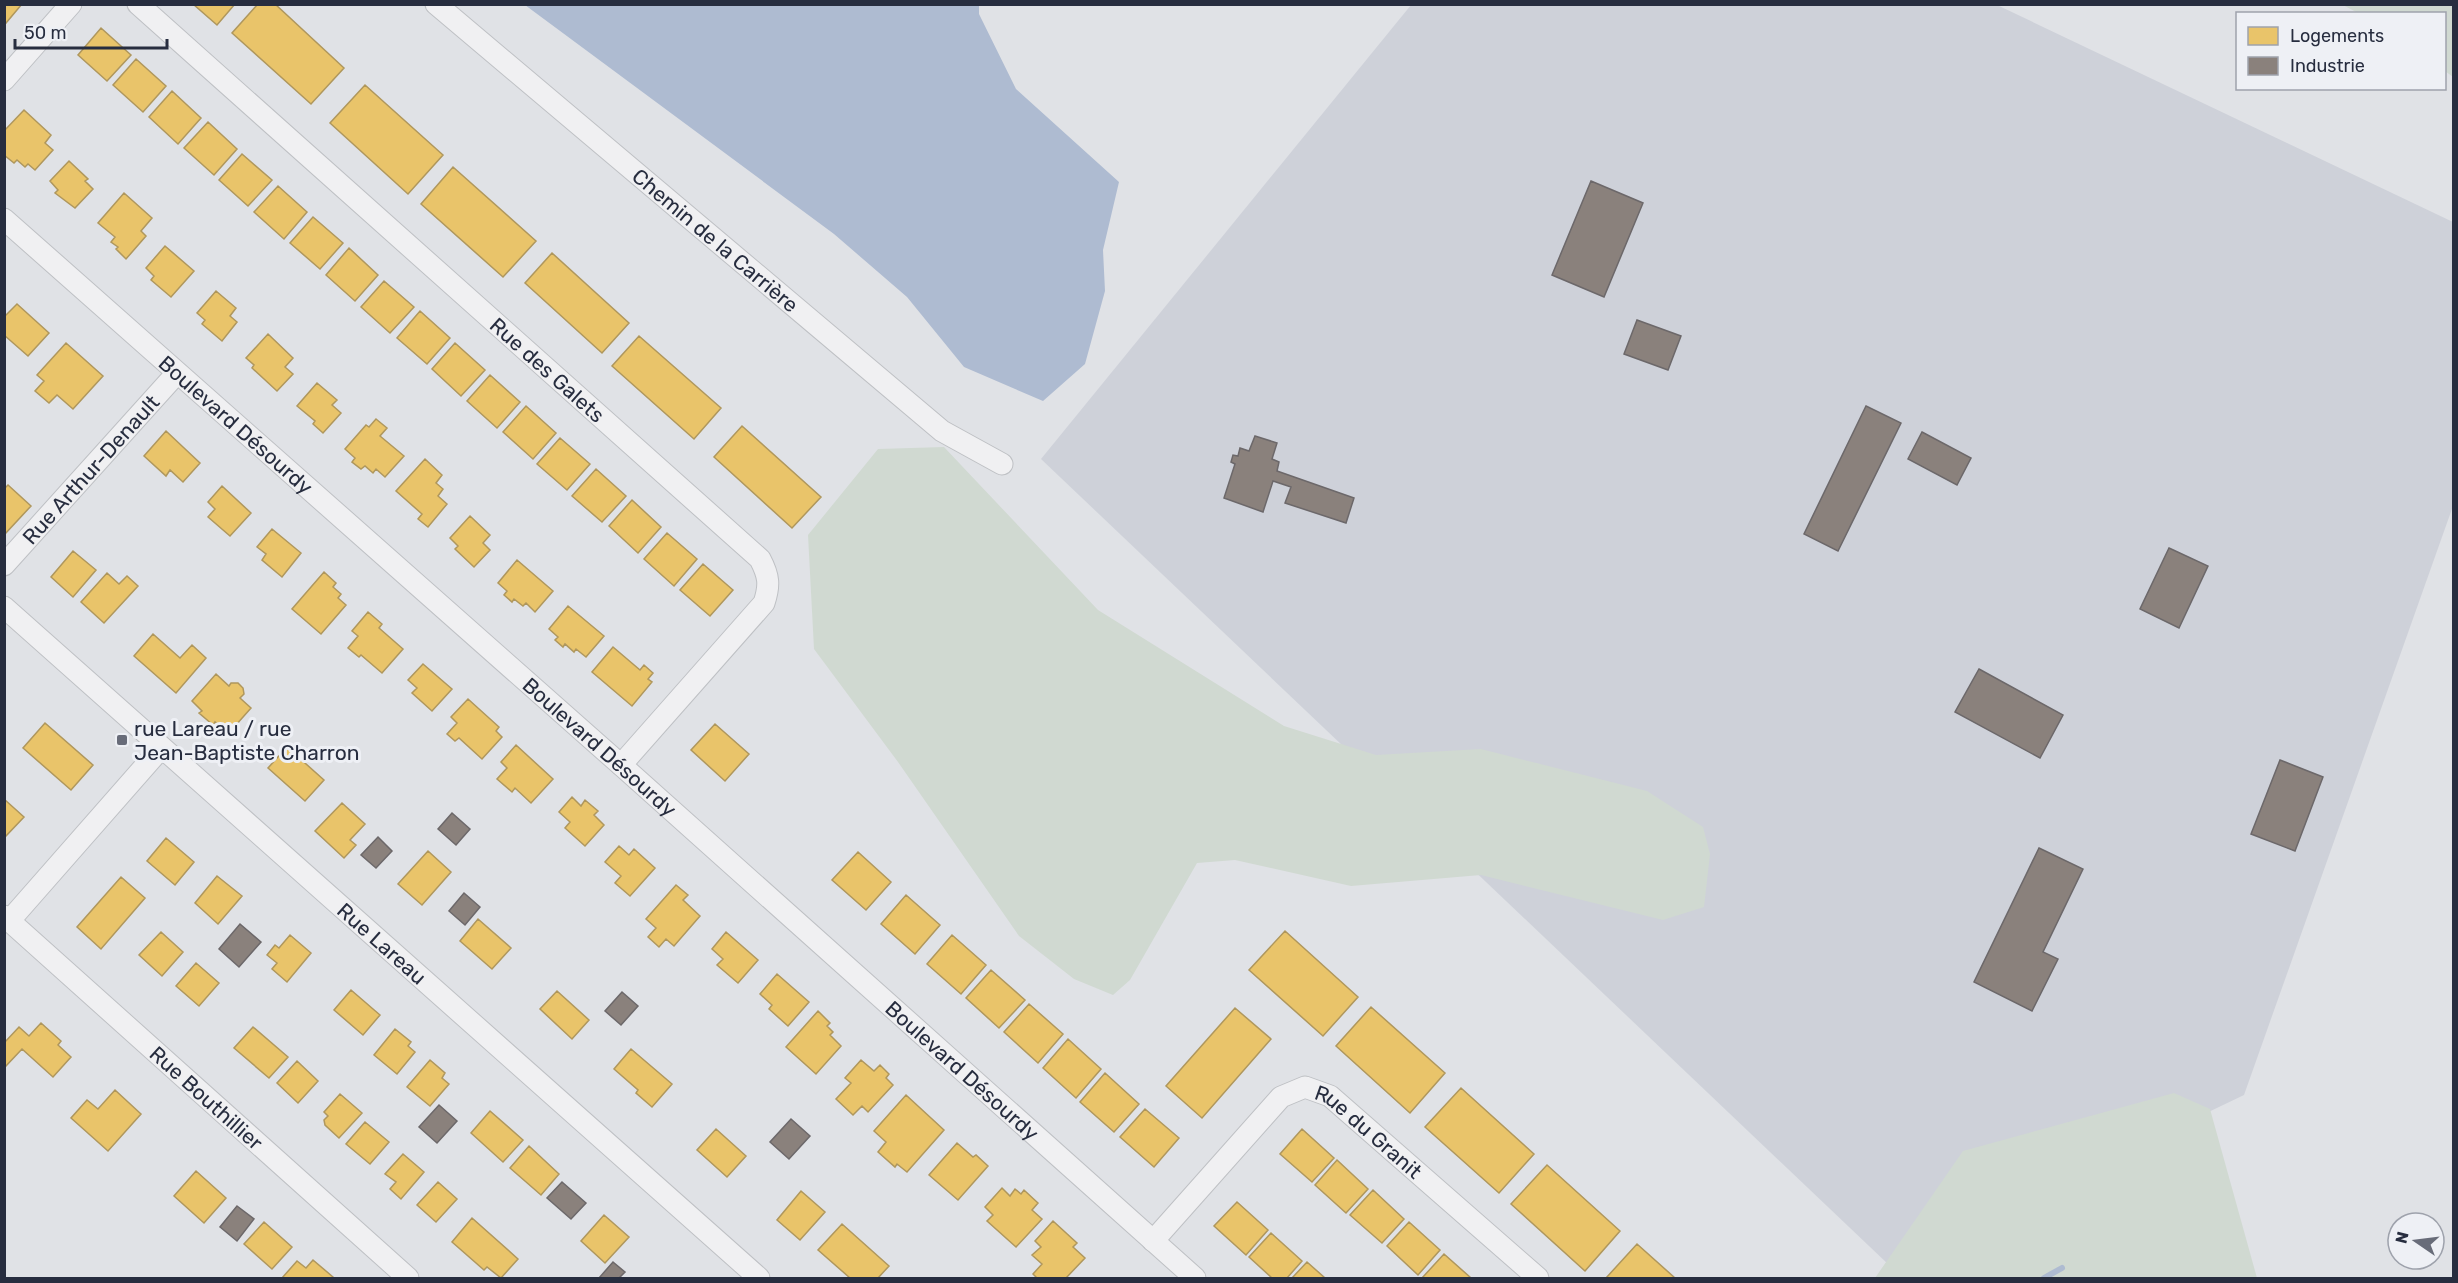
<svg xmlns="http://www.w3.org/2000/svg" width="2458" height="1283" viewBox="0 0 2458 1283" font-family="Rubik,sans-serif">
  <rect width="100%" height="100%" fill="#e0e2e6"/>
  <path fill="#ced1d9" d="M1411 5H1997L2453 222V506L2244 1095 1889 1265 1041 459Z"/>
  <path fill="#d0d9d1" d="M2343 5H2453V77L2445 71 2444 14 2358 13Z
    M944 447 1098 610 1284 726 1376 755 1481 749 1647 791 1703 827 1710 854 1704 907 1663 920 1481 875 1351 886 1235 860 1197 863 1130 980 1113 995 1074 979 1019 936 898 762 814 649 808 535 878 449Z
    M2174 1093 2210 1109 2257 1278H1875L1963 1151Z"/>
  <path fill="#aebbd1" d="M525 5H979V14L1016 89 1119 182 1103 250 1105 291 1085 364 1043 401 964 367 907 297 834 234Z"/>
  <path fill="#e9c46a" stroke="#af975d" stroke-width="1.5" d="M4 4H22L6 23 4 22Z
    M193 4H235L217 25Z
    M258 4H275L344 68 311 104 232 33Z
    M101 28 131 55 107 81 78 55Z
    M136 59 166 86 143 112 113 85Z
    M365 85 443 155 408 194 330 123Z
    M172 91 201 118 178 144 149 117Z
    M24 110 51 135 45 143 53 150 35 170 28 164 25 167 17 160 14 163 4 155V131Z
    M208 122 237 149 214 175 184 148Z
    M242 154 272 180 248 206 219 180Z
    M69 161 88 179 85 181 93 189 75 208 55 193 58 190 50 181Z
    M453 167 536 241 503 277 421 204Z
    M278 186 307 212 284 239 254 212Z
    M124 193 152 218 141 231 146 236 126 259 116 249 118 247 111 242 115 237 98 223Z
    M313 217 343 243 320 269 290 243Z
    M165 246 194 271 171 297 151 280 154 276 146 268Z
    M349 248 378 275 355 301 326 275Z
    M552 253 629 323 602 353 525 283Z
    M384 281 414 307 390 333 361 307Z
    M216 291 236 308 230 316 237 322 222 341 202 324 205 320 197 313Z
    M17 304 49 333 28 356 4 335V317Z
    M420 311 450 338 427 364 397 338Z
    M268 334 293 358 285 367 293 374 277 391 252 368 254 365 246 358Z
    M639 336 721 408 694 439 612 366Z
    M66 343 103 376 73 409 57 395 49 403 35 391 44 381 37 375Z
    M455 343 485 370 461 396 432 369Z
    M490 375 520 402 497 428 467 401Z
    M317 383 337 400 332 405 341 413 323 433 313 424 315 421 297 406Z
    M526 406 556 433 533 459 503 432Z
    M376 419 387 428 380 436 404 456 385 477 376 469 373 473 365 466 361 469 352 462 355 458 345 449 366 425 369 427Z
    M742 426 821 497 792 528 714 457Z
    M166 431 200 463 183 482 170 470 166 476 144 456Z
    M560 438 590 464 567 490 537 464Z
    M425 459 442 475 436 483 443 489 438 496 447 504 428 527 418 519 422 514 396 491Z
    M596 469 626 496 602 522 572 496Z
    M8 485 31 506 4 535V489Z
    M222 486 251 513 230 536 208 517 215 509 208 502Z
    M632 500 661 527 638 553 609 526Z
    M470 516 490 535 483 543 490 550 474 567 455 549 458 546 450 538Z
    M272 529 301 553 282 577 262 560 266 554 257 547Z
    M667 533 697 559 674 586 644 559Z
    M73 551 96 570 73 597 51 577Z
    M517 560 553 591 535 612 526 603 523 606 514 599 512 602 504 595 507 591 498 583Z
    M703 564 733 590 710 616 680 590Z
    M324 572 336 583 333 587 341 594 338 598 346 605 321 634 292 609Z
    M107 573 119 584 127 576 138 586 104 623 81 602Z
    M568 606 604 636 586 657 576 649 574 652 565 644 563 647 555 640 558 637 549 629Z
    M368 612 382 624 379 628 403 649 382 673 361 655 359 657 348 648 358 636 352 631Z
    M153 634 180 658 192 645 206 658 176 693 134 656Z
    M613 647 640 670 644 665 653 673 648 679 652 682 632 706 592 672Z
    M423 664 452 689 432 711 412 693 417 688 408 680Z
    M216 674 229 686 231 683H238L243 688 244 694 240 698 251 708 228 734 215 722 213 725 199 713 202 711 192 701Z
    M468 699 499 727 496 731 502 737 482 759 459 738 455 741 447 734 457 723 451 717Z
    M45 723 93 765 71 790 23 748Z
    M715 724 749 754 725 781 691 750Z
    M516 745 553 779 531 803 515 788 512 792 497 779 507 768 501 762Z
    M287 747 324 780 305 801 268 768Z
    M572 797 581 806 585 800 598 811 594 815 604 825 585 846 565 828 570 822 559 812Z
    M4 799 24 817 4 838Z
    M342 803 365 824 350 840 356 845 344 858 315 831Z
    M166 838 194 862 175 885 147 861Z
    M619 846 629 855 634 849 655 868 630 896 615 883 621 876 605 862Z
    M428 851 451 872 422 905 398 884Z
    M858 852 891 882 866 910 832 880Z
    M217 876 242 896 218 924 195 903Z
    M121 877 145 898 101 949 77 927Z
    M676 885 688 895 683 900 700 916 674 946 666 939 659 947 648 937 656 928 646 919Z
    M906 895 940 925 915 954 881 924Z
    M478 919 511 948 492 969 460 941Z
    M1285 931 1358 997 1323 1036 1249 970Z
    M161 932 183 952 162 976 139 955Z
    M726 932 758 960 738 983 717 965 723 959 712 949Z
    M290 935 311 953 287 982 272 969 277 963 267 955 275 945 279 948Z
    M952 935 986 965 961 994 927 964Z
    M196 963 219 983 199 1006 176 986Z
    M991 970 1025 1000 999 1028 966 998Z
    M777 974 809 1002 788 1026 769 1009 772 1005 760 994Z
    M351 990 380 1015 363 1035 334 1010Z
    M557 991 589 1020 572 1039 540 1009Z
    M1029 1004 1063 1034 1038 1063 1004 1032Z
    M1371 1007 1445 1073 1410 1113 1336 1046Z
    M1235 1008 1271 1039 1202 1118 1166 1086Z
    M818 1011 830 1023 827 1026 833 1032 830 1035 841 1046 816 1074 786 1047Z
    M41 1023 61 1041 58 1045 71 1057 53 1077 22 1049 4 1068V1043L19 1027 29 1036Z
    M253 1027 288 1057 269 1078 234 1048Z
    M395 1029 411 1042 408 1046 415 1052 397 1074 374 1055Z
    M1068 1039 1101 1069 1076 1098 1043 1068Z
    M631 1049 672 1084 652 1107 636 1093 638 1090 614 1069Z
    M430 1060 445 1073 442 1078 449 1084 430 1106 407 1087Z
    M861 1060 874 1071 880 1065 889 1074 886 1078 893 1085 868 1112 862 1106 853 1115 836 1099 851 1083 845 1078Z
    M297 1061 318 1081 298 1103 277 1083Z
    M1105 1073 1139 1104 1114 1132 1080 1102Z
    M1461 1088 1534 1154 1499 1193 1425 1127Z
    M115 1090 141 1114 108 1151 71 1118 87 1100 98 1109Z
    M340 1094 362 1113 339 1138 325 1125 324 1120 328 1116 324 1112Z
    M906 1095 944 1130 907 1172 897 1164 895 1167 878 1152 886 1142 874 1131Z
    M1145 1109 1179 1138 1154 1167 1120 1137Z
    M490 1111 523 1140 503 1162 471 1133Z
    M365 1122 389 1142 370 1164 346 1144Z
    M716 1129 746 1156 727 1177 697 1150Z
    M1302 1129 1334 1158 1312 1182 1280 1154Z
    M957 1143 973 1157 976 1155 988 1166 958 1200 929 1175Z
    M529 1146 559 1174 541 1195 510 1168Z
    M403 1154 424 1172 401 1199 390 1189 396 1182 385 1174Z
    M1337 1160 1368 1189 1346 1213 1315 1185Z
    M1547 1165 1620 1231 1585 1271 1511 1204Z
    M196 1171 226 1198 204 1223 174 1196Z
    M438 1182 457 1199 436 1222 417 1205Z
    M1002 1188 1010 1196 1015 1189 1021 1194 1024 1190 1038 1203 1032 1210 1042 1219 1016 1247 987 1221 993 1215 985 1207Z
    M1373 1190 1404 1219 1382 1243 1350 1215Z
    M801 1191 825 1212 800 1240 777 1220Z
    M1237 1202 1268 1230 1246 1255 1214 1226Z
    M604 1215 629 1237 605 1263 581 1241Z
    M472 1218 518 1259 501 1278 487 1267 484 1270 452 1242Z
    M1053 1221 1077 1243 1073 1247 1085 1258 1066 1278H1037L1033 1274 1042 1264 1032 1255 1041 1247 1035 1241Z
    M264 1222 292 1247 272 1269 244 1244Z
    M1409 1222 1440 1250 1418 1275 1387 1246Z
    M842 1224 889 1266 878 1278H850L818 1250Z
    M1271 1233 1302 1261 1287 1278H1272L1249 1257Z
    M1637 1244 1675 1278H1606Z
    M1444 1254 1471 1278H1422Z
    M313 1260 333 1277 332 1278H282L297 1261 306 1268Z
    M1307 1262 1325 1278H1292Z"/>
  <path fill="#8a817c" stroke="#6c686a" stroke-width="1.5" d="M1591 181 1643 203 1604 297 1552 275Z
    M1637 320 1681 336 1668 370 1624 354Z
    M1866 406 1901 423 1838 551 1804 534Z
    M1922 432 1971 458 1957 485 1908 459Z
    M1255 436 1277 443 1272 459 1279 462 1277 471 1354 498 1346 523 1285 503 1291 487 1273 481 1263 512 1224 498 1235 464 1231 462 1233 455 1238 456 1240 448 1249 451Z
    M2169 548 2208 566 2179 628 2140 609Z
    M1979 669 2063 715 2040 758 1955 712Z
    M2280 760 2323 777 2295 851 2251 834Z
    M452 813 470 829 456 845 438 829Z
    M378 837 392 851 376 868 361 855Z
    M2039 848 2083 869 2043 952 2058 959 2032 1011 1974 982Z
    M464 893 480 907 465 925 449 911Z
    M240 924 261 942 239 967 219 949Z
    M622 992 638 1006 621 1025 605 1011Z
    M439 1105 457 1121 437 1143 419 1127Z
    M791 1119 810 1136 789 1159 770 1142Z
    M562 1182 586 1203 571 1219 547 1198Z
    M237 1206 254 1219 237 1241 220 1227Z
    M613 1262 625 1272 619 1278H599Z"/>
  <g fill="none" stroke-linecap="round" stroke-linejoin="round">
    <path stroke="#aebbd1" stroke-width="6" d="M2044 1278 2062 1268"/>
    <g stroke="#bec0c4" stroke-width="23">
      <g id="minor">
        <path id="s1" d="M138 4 760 559C769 576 770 585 764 603L621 765"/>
        <path id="s2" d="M436 4 942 431 1002 464"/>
        <path d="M4 80 71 4"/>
        <path id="s3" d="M4 219 621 765 1195 1278"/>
        <path id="s4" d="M4 565 177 373"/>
        <path id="s5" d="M4 607 759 1278"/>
        <path id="s6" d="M4 916 408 1278"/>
        <path d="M10 920 161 748"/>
        <path id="s7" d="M1153 1241 1281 1097 1305 1087 1330 1096 1538 1278"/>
      </g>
    </g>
    <use href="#minor" stroke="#f0f0f2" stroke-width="21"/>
  </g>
  <rect fill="#686c79" stroke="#eef0f5" stroke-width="2" x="116" y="734" width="12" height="12" rx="3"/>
  <g text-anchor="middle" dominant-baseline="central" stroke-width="6" stroke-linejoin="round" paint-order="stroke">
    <g font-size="21" fill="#272d3f" stroke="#eef0f5">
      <text stroke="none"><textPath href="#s2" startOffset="366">Chemin de la Carrière</textPath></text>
      <text stroke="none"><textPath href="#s1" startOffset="549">Rue des Galets</textPath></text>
      <text stroke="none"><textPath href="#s3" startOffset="310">Boulevard Désourdy</textPath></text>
      <text stroke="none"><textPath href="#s4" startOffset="129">Rue Arthur-Denault</textPath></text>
      <text stroke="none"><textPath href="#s3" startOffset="796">Boulevard Désourdy</textPath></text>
      <text stroke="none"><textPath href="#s5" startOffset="506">Rue Lareau</textPath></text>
      <text stroke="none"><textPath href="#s3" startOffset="1282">Boulevard Désourdy</textPath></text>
      <text stroke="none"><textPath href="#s6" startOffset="272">Rue Bouthillier</textPath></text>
      <text stroke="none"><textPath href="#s7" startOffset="297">Rue du Granit</textPath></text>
    </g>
    <g font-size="21" fill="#272d3f" stroke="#eef0f5" text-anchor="start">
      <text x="134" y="728">rue Lareau / rue<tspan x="134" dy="24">Jean-Baptiste Charron</tspan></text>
    </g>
  </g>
  <rect width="2458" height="1283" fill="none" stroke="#272d3f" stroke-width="12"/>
  <rect x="2236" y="12" width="210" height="78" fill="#eef0f5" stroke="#9ea2ac" stroke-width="1.5"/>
  <rect x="2248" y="27" width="30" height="18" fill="#e9c46a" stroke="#9ea2ac" stroke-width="1.5"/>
  <text x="2290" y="42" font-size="18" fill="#272d3f">Logements</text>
  <rect x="2248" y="57" width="30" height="18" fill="#8a817c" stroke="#9ea2ac" stroke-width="1.5"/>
  <text x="2290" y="72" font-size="18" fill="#272d3f">Industrie</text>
  <g transform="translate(2416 1241) rotate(284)"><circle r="28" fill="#eef0f5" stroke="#9ea2ac" stroke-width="1.5"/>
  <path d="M0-4.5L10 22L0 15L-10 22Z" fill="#686c79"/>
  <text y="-9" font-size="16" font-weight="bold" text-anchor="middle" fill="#272d3f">N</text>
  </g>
  <path d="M15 39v9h152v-9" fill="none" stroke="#272d3f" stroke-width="3"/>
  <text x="24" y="39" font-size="18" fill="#272d3f" stroke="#eef0f5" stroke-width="4.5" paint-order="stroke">50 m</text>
</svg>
